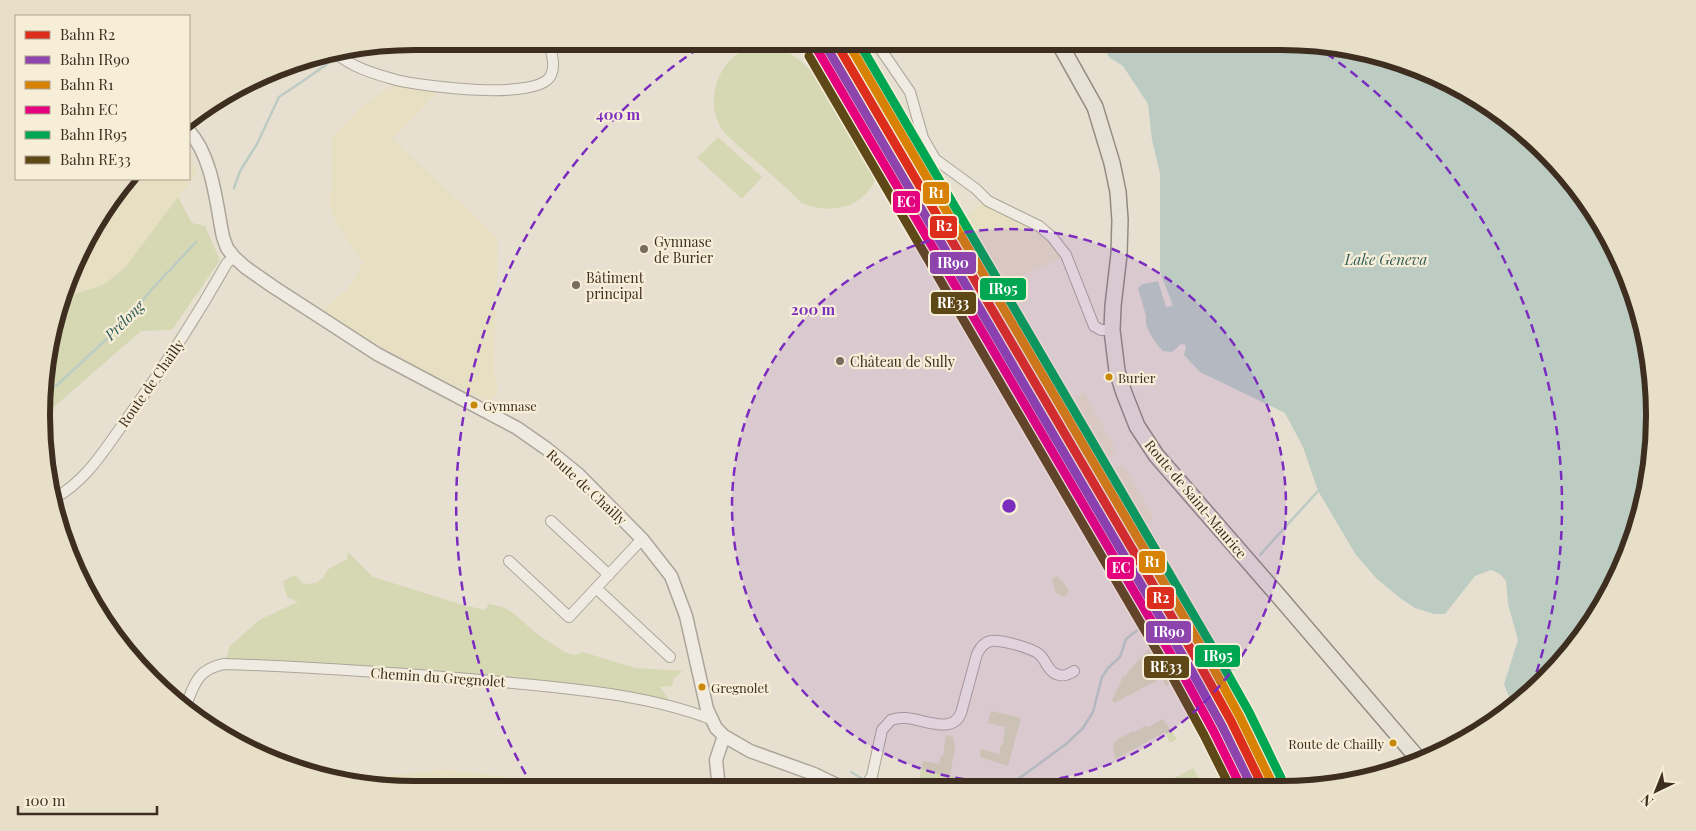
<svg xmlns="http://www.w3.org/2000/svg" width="1696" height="831" viewBox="0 0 1696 831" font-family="'Playfair Display',serif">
  <rect width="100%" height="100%" fill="#e7e0d1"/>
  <path fill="#e6dfc2" d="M393 85 437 92 393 139 498 238 494 372 498 389 491 403 416 366 357 333 322 310 348 289 363 263 338 227 332 213 329 201 332 190V138L364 104Z
    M189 154 198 172 124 269 103 285 62 298 70 272 104 208 131 179H189Z
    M983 202 1039 230 1063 257 999 286 959 222Z
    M1084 392 1117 452 1099 464 1063 407Z
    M1123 464 1153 517 1147 529 1210 630 1234 673 1268 743 1259 749 1197 637 1102 477Z
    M1271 749 1287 787H1275L1261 756Z
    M445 769 532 780V789L415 790 352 783 387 776Z"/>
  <path fill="#d6d7b3" d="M762 46 772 47 787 51 802 62 872 129C898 179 855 225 802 203 787 189 772 175 757 162 746 152 734 143 725 133 710 116 711 90 722 71 730 56 745 47 762 46Z
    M718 137 762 177 742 199 697 158Z
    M178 197 192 223 205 226 220 260 172 330 141 331 46 414 48 351 59 332 63 298 103 285 124 269Z
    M348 552 373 577 380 579 463 605 485 610 489 604 502 607 512 612 536 633 564 652 575 655 583 652 635 668 683 671 674 678 672 686 660 687 668 698 664 703 617 691 224 664 230 646 259 620 298 602 287 597 283 581 295 575 304 584 316 583 323 578 327 570 347 559Z
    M1056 576 1063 582 1069 591 1064 597 1056 593 1052 580Z
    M1154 643 1178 678 1166 686 1162 678 1114 703 1112 700 1123 677 1127 675V673Z
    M991 711 1021 718 1008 766 980 757 981 749 999 754 1001 745H1003L1005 727 988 723Z
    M1163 719 1177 739 1170 743 1165 732 1115 759 1113 745 1114 742 1133 731 1134 732 1145 726 1148 727Z
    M946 735 953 737 955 746 950 776 962 778 960 788H945L919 780 923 761 939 764 941 756H943Z
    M1193 768 1204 787H1196L1194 784 1189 787H1157Z"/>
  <path fill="#bcccc2" d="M1098 41H1281L1354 49 1424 70 1489 104 1545 151 1592 208 1626 273 1648 343 1655 416 1647 489 1626 559 1577 644 1513 708 1504 684 1518 640 1508 604 1506 581 1500 574 1491 570 1475 576 1445 614H1434L1415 608 1400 598 1377 579 1356 555 1318 491 1303 447 1285 413 1200 372 1184 355 1186 345 1181 344 1172 352 1163 351C1155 342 1144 329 1146 316L1138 288 1143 284 1158 281 1166 307 1173 306 1160 271V173L1152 140 1148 104 1123 66 1110 58Z"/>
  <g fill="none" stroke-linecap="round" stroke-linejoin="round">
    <path stroke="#bcccc2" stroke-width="2.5" d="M234 188 240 171 257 144 279 97 303 81 330 62
      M47 391 56 386 124 323 152 289 196 242
      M1260 555 1318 491
      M851 772 861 778
      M1006 788 1066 744 1083 728 1093 712 1102 677 1108 668 1120 657 1126 639 1139 629"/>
    <g stroke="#ada599" stroke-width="12">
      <path id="minor" d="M875 41 910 92 923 138 935 159 976 189 988 201 1039 226 1052 237 1066 255 1094 326 1101 330H1112
        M337 54C353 68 376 74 396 80 421 86 539 102 551 75 556 65 551 51 548 41
        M55 498C88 479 104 450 126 420 162 370 196 318 227 263L234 257
        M551 521 609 575
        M509 561 569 617 642 539
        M596 588 670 657
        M185 708C194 685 197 669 224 664 317 667 411 674 503 682 573 689 645 694 711 719
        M864 788 872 776 882 730 891 720C912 710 950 740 961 713L977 654C980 648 984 642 991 641 1000 639 1031 648 1039 654 1046 660 1047 670 1056 674 1063 677 1068 675 1074 671"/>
    </g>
    <g stroke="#ada599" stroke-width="15">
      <path id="tertiary" d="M189 131C213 158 216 203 223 237L227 248 234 257 245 267 272 286 377 354 517 428 547 449 578 474 642 539 671 576 686 616 707 709 716 728 724 736 750 751 814 774 843 788
        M719 789 716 760 724 736"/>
    </g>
    <g stroke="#928b80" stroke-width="18">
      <path id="primary" d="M1058 41 1095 107 1112 163 1118 192 1120 220 1119 254 1113 306 1112 330 1117 371 1124 393 1137 426 1156 455 1276 593 1421 762"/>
    </g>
    <use href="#minor" stroke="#efebe3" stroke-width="10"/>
    <use href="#tertiary" stroke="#efebe3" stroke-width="12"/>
    <use href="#primary" stroke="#e6e1d4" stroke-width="15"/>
    <g stroke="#f7eed8" stroke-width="12">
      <path id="rail-1" d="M835 41 1200 665 1231 721 1263 787"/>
    </g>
    <g stroke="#f7eed8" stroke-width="12">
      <path id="rail-2" d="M826 46 1191 670 1222 726 1252 787"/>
    </g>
    <g stroke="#f7eed8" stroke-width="12">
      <path id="rail-3" d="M847 41 1209 660 1240 717 1272 783"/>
    </g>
    <g stroke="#f7eed8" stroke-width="12">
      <path id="rail-4" d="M818 51 1183 675 1213 730 1241 787"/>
    </g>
    <g stroke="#f7eed8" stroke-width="12">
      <path id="rail-5" d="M858 41 1217 655 1249 712 1281 778"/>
    </g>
    <g stroke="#f7eed8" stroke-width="12">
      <path id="rail-6" d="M809 56 1174 680 1204 735 1230 787"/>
    </g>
    <use href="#rail-1" stroke="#dd2e1d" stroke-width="9"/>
    <use href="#rail-2" stroke="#8e44ad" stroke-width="9"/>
    <use href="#rail-3" stroke="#d88205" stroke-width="9"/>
    <use href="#rail-4" stroke="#e5007d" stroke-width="9"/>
    <use href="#rail-5" stroke="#00a651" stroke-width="9"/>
    <use href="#rail-6" stroke="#5f4817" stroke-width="9"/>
  </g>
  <circle cx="1009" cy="506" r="277" fill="#7b2cbf" fill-opacity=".12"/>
  <g fill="none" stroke="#7b2cbf" stroke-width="2.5" stroke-dasharray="9 6">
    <circle cx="1009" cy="506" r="277"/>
    <path d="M533 787A553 553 0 0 1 708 42M1314 45A553 553 0 0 1 1532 686"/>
  </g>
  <g fill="#786c5e" stroke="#f7eed8" stroke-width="2">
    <circle cx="644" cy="249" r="5"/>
    <circle cx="576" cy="285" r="5"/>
    <circle cx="840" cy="361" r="5"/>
  </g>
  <g fill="#c88808" stroke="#f7eed8" stroke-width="2">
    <circle cx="1109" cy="377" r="4.5"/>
    <circle cx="474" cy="405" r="4.5"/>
    <circle cx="702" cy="687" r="4.5"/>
    <circle cx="1393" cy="743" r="4.5"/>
  </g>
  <g text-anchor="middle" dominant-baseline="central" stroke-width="4.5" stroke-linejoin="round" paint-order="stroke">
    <g font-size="13" fill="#3d2e20" stroke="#f7eed8" text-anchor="start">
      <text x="1118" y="377">Burier</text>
      <text x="483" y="405">Gymnase</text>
      <text x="711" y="687">Gregnolet</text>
      <text x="1384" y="743" text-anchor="end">Route de Chailly</text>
    </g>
    <g font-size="14" fill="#3d2e20" stroke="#f7eed8" text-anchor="start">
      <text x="654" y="241">Gymnase<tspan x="654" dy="16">de Burier</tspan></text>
      <text x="586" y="277">Bâtiment<tspan x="586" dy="16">principal</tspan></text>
      <text x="850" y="361">Château de Sully</text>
    </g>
    <g font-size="14" fill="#3d2e20" stroke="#f7eed8">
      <text transform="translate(151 383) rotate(-55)">Route de Chailly</text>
      <text transform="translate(587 487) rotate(43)">Route de Chailly</text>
      <text transform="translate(1196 499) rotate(50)">Route de Saint-Maurice</text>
      <text transform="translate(438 677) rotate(4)">Chemin du Gregnolet</text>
    </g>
    <g font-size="15" font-style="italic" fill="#2f5d5a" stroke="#f7eed8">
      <text x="1386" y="259">Lake Geneva</text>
      <text transform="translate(124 320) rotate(-45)">Prélong</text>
    </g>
  </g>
  <path d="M0 0H1696V831H0ZM415 50H1281A365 365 0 0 1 1646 415V416A365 365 0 0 1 1281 781H415A365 365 0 0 1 50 416V415A365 365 0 0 1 415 50Z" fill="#e8dfc9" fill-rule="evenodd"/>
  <path fill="none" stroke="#3d2e20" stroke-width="6" d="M415 50H1281A365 365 0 0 1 1646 415V416A365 365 0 0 1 1281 781H415A365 365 0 0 1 50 416V415A365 365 0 0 1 415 50Z"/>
  <circle cx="1009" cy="506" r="8" fill="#7b2cbf" stroke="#f7eed8" stroke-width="2.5"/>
  <g font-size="15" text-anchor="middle" font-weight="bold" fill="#7b2cbf" stroke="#f7eed8" stroke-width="4.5" stroke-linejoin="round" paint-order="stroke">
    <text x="618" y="120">400 m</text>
    <text x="813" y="315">200 m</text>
  </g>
  <g stroke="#f7eed8" stroke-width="2">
    <rect x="922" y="181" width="28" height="24" rx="5" fill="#d88205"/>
    <rect x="892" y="190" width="29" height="24" rx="5" fill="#e5007d"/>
    <rect x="929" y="215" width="29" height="24" rx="5" fill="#dd2e1d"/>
    <rect x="929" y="251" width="48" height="24" rx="5" fill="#8e44ad"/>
    <rect x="979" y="277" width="48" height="24" rx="5" fill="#00a651"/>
    <rect x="930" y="291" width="47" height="24" rx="5" fill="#5f4817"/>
    <rect x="1138" y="550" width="28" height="24" rx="5" fill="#d88205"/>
    <rect x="1106" y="556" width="29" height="24" rx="5" fill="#e5007d"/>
    <rect x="1146" y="586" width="29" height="24" rx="5" fill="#dd2e1d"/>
    <rect x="1145" y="620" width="47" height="24" rx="5" fill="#8e44ad"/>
    <rect x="1194" y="644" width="47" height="24" rx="5" fill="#00a651"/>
    <rect x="1143" y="655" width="47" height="24" rx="5" fill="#5f4817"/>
  </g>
  <g font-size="14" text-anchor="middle" font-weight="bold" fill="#fff">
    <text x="936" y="198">R1</text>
    <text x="906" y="207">EC</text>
    <text x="944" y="231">R2</text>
    <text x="953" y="268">IR90</text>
    <text x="1003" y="294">IR95</text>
    <text x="953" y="308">RE33</text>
    <text x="1152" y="567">R1</text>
    <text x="1121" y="573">EC</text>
    <text x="1161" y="603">R2</text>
    <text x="1169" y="637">IR90</text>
    <text x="1218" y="661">IR95</text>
    <text x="1166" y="672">RE33</text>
  </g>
  <rect x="15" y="15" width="175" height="165" fill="#f7eed8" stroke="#ada18e"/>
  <rect x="25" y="31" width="25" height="8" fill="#dd2e1d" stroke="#ada18e"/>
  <text x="60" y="40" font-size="15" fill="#3d2e20">Bahn R2</text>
  <rect x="25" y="56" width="25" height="8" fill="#8e44ad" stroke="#ada18e"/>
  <text x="60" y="65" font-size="15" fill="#3d2e20">Bahn IR90</text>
  <rect x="25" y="81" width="25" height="8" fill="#d88205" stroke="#ada18e"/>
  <text x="60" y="90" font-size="15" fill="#3d2e20">Bahn R1</text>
  <rect x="25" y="106" width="25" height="8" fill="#e5007d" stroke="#ada18e"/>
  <text x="60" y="115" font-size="15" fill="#3d2e20">Bahn EC</text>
  <rect x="25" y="131" width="25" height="8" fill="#00a651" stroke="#ada18e"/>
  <text x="60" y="140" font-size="15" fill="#3d2e20">Bahn IR95</text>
  <rect x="25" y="156" width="25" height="8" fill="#5f4817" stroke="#ada18e"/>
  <text x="60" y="165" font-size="15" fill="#3d2e20">Bahn RE33</text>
  <g transform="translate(1656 791) rotate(223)" stroke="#f7eed8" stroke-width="4" paint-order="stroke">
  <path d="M0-4L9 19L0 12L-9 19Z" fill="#3d2e20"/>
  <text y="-8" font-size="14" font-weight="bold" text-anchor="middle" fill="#3d2e20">N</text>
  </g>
  <path d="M18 806v8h139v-8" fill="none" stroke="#3d2e20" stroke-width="2.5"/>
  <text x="25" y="806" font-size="15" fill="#3d2e20" stroke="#f7eed8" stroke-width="4" paint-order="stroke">100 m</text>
</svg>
